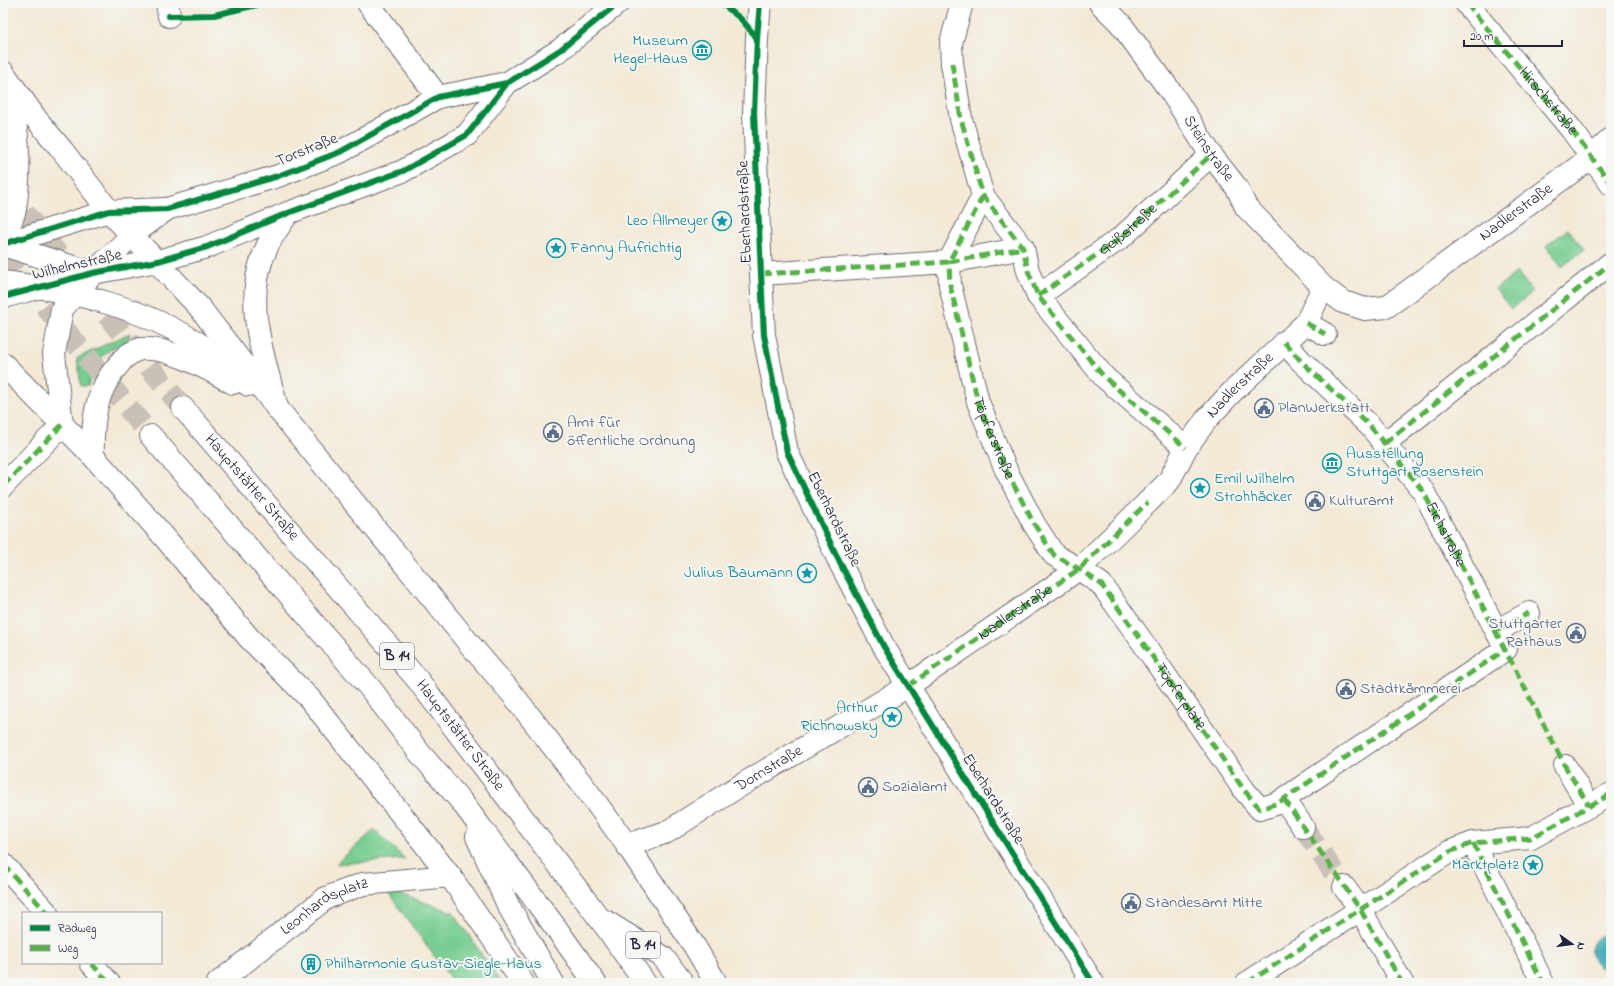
<svg xmlns="http://www.w3.org/2000/svg" width="1614" height="986" viewBox="0 0 1614 986" font-family="'Indie Flower',sans-serif">
  <rect width="100%" height="100%" fill="#f6f6f2"/>
  <filter id="ink" filterUnits="userSpaceOnUse"><feTurbulence type="fractalNoise" baseFrequency=".025" numOctaves="2"/><feDisplacementMap in="SourceGraphic" scale="8" xChannelSelector="R" yChannelSelector="G"/><feConvolveMatrix kernelMatrix="1 2 1 2 8 2 1 2 1" color-interpolation-filters="sRGB"/></filter>
  <filter id="wash" filterUnits="userSpaceOnUse"><feTurbulence type="fractalNoise" baseFrequency=".012" numOctaves="4" result="noise"/><feDisplacementMap in="SourceGraphic" scale="16" xChannelSelector="R" yChannelSelector="G"/><feGaussianBlur stdDeviation="0.9" result="paint"/><feColorMatrix in="noise" values="0 0 0 0 0 0 0 0 0 0 0 0 0 0 0 0 0 1.4 0 .05"/><feComposite in="paint" operator="in"/></filter>
  <g filter="url(#wash)">
    <rect width="100%" height="100%" fill="#f3e9d6"/>
    <path fill="#77cd91" stroke="#4c7866" d="M1568 229 1584 250 1562 267 1546 246Z
      M1517 272 1533 292 1511 309 1495 289Z
      M130 333 129 340C104 350 95 361 88 386H81L77 358Z
      M374 830 405 859 336 864Z
      M385 889 453 912 501 983H454Z"/>
    <path fill="#3cacb7" stroke="#2f6779" d="M1609 932 1611 933V968C1592 974 1578 941 1609 932Z"/>
  </g>
  <g filter="url(#ink)">
    <g fill="none" stroke-linecap="round" stroke-linejoin="round">
      <path stroke="#c9c1b7" stroke-width="22" stroke-dasharray="22 11" stroke-linecap="butt" d="M1303 827 1344 887"/>
      <path stroke="#c9c1b7" stroke-width="22" stroke-dasharray="22 11" stroke-linecap="butt" d="M3 187 183 408
        M3 254 151 436"/>
      <g stroke="#6b6871" stroke-width="24">
        <g id="pedestrian">
          <path id="s1" d="M1466 3 1571 129 1611 184"/>
          <path d="M952 63 961 119 983 196 1023 248 1028 271 1038 296 1104 377 1186 448"/>
          <path d="M983 196 949 262 1023 248"/>
          <path d="M761 274 949 262 950 285 978 402 1006 470 1034 524 1054 555 1079 569 1101 584 1139 637 1244 790 1260 809 1278 803 1506 649 1423 491 1370 426 1301 361 1284 342"/>
          <path d="M1038 296 1122 237 1211 155"/>
          <path d="M1306 323 1325 334"/>
          <path d="M1385 443 1611 263"/>
          <path d="M3 486 62 425"/>
          <path d="M1496 631 1529 613"/>
          <path id="s2" d="M908 686 1079 569 1148 502"/>
          <path d="M1565 766 1589 806"/>
          <path d="M1284 799 1303 827"/>
          <path d="M1473 843 1543 983"/>
          <path d="M3 864 47 913"/>
          <path d="M1344 887 1360 909 1402 983"/>
          <path d="M91 963 109 983"/>
          <path d="M1247 983 1449 852 1473 843 1531 838 1611 794"/>
        </g>
      </g>
      <g stroke="#6b6871" stroke-width="24">
        <g id="minor">
          <path d="M167 3 169 16"/>
          <path d="M368 3 438 97"/>
          <path d="M760 3 757 38 754 113 761 274 764 335 787 452 840 563 884 647 1093 983"/>
          <path id="s3" d="M1100 3 1120 23 1171 92 1211 155 1237 188 1246 207 1323 287 1343 302 1365 309 1386 307 1403 295 1592 157 1611 139"/>
          <path d="M952 63 951 43 962 3"/>
          <path d="M3 244 109 211 167 209"/>
          <path d="M3 245 93 273"/>
          <path d="M3 297 93 273 158 261 207 247 288 213 403 171 467 135 507 83 560 50 618 3"/>
          <path d="M277 408C264 356 241 300 267 247 272 235 281 224 288 213"/>
          <path d="M62 425 54 354 62 309 93 273 132 235 167 209 278 176 340 152 438 97 507 83"/>
          <path id="s4" d="M1148 502 1169 481 1186 448 1206 420 1230 394 1306 323 1323 287"/>
          <path id="s5" d="M627 845 667 832 733 790 908 686"/>
          <path id="s6" d="M218 983 326 898 363 884 450 876"/>
        </g>
      </g>
      <g stroke="#6b6871" stroke-width="24">
        <path id="tertiary" d="M3 72 37 120 62 150 109 211 200 308 277 408 472 647 514 696 588 792 627 845 695 947 716 983
          M3 240C7 230 13 219 15 209 22 167 17 127 10 87
          M3 282C74 291 143 307 204 347 220 357 234 373 248 385
          M3 364 93 456 166 539 249 638 310 699 450 876 523 983
          M93 456C92 422 95 391 119 364 124 357 132 351 141 349 169 346 209 370 233 383"/>
      </g>
      <g stroke="#6b6871" stroke-width="24">
        <g id="primary">
          <path id="s7" d="M183 408 417 679 606 927 645 983"/>
          <path d="M151 436 370 688 418 751 461 801 556 928 595 983"/>
          <path d="M477 837 508 905 553 983"/>
          <path d="M605 921 663 957 683 983"/>
        </g>
      </g>
      <use href="#pedestrian" stroke="#fff" stroke-width="22"/>
      <use href="#minor" stroke="#fff" stroke-width="22"/>
      <use href="#tertiary" stroke="#fff" stroke-width="22"/>
      <use href="#primary" stroke="#fff" stroke-width="22"/>
      <g stroke="#55b146" stroke-width="5" stroke-dasharray="10 5" stroke-linecap="butt">
        <path d="M1466 3 1571 129 1611 184"/>
        <path d="M952 63 961 119 983 196 1023 248 1028 271 1038 296 1104 377 1186 448"/>
        <path d="M983 196 949 262 1023 248"/>
        <path id="s8" d="M761 274 949 262 950 285 978 402 1006 470 1034 524 1054 555 1079 569 1101 584 1139 637 1244 790 1260 809 1278 803 1506 649"/>
        <path id="s9" d="M1038 296 1122 237 1211 155"/>
        <path d="M1306 323 1325 334"/>
        <path id="s10" d="M1284 342 1301 361 1370 426 1423 491 1565 766 1589 806"/>
        <path d="M1385 443 1611 263"/>
        <path d="M3 486 62 425"/>
        <path d="M1496 631 1529 613"/>
        <path d="M908 686 1079 569 1148 502"/>
        <path d="M1284 799 1360 909 1402 983"/>
        <path d="M1473 843 1543 983"/>
        <path d="M3 864 47 913"/>
        <path d="M91 963 109 983"/>
        <path d="M1247 983 1449 852 1473 843 1531 838 1611 794"/>
      </g>
      <g stroke="#f6f6f2" stroke-width="8">
        <path id="cycleway" d="M721 3 741 19 757 38
          M760 3 757 38 754 113 761 274 764 335 787 452 840 563 884 647 1093 983
          M169 16 214 15 266 3
          M3 244 109 211 167 209 278 176 340 152 438 97 507 83
          M3 297 93 273 158 261 207 247 288 213 403 171 467 135 507 83 560 50 618 3"/>
      </g>
      <use href="#cycleway" stroke="#00873e" stroke-width="6"/>
    </g>
  </g>
  <defs>
    <g id="museum-ring" transform="scale(1)"><circle r="9.5" fill="#f6f6f2" stroke="#0f9aa8" stroke-width="1.5"/><path d="M0-6L6-3V-2H-6V-3ZM-5-1h2V3h-2ZM-1-1h2V3h-2ZM3-1h2V3H3ZM-6 4H6V6H-6Z" fill="#0f9aa8"/></g>
    <g id="sight-ring" transform="scale(1)"><circle r="9.5" fill="#f6f6f2" stroke="#0f9aa8" stroke-width="1.5"/><path d="M0-6L1.8-2.2L6-1.7L2.9 1.2L3.7 5.4L0 3.3L-3.7 5.4L-2.9 1.2L-6-1.7L-1.8-2.2Z" fill="#0f9aa8"/></g>
    <g id="civic-ring" transform="scale(1)"><circle r="9.5" fill="#f6f6f2" stroke="#5c6f8a" stroke-width="1.5"/><path d="M-.6-6.5H3V-4.5H.6V-3L4-1V1h2V6H-6V1h2V-1L-.6-3ZM-1.2 2.5V6h2.4V2.5Z" fill="#5c6f8a"/></g>
    <g id="building-ring" transform="scale(1)"><circle r="9.5" fill="#f6f6f2" stroke="#0f9aa8" stroke-width="1.5"/><path d="M-4-6H4V6H1V3H-1V6H-4ZM-2.5-4.3h1.7v1.8h-1.7ZM.8-4.3h1.7v1.8H.8ZM-2.5-1h1.7V.8h-1.7ZM.8-1h1.7V.8H.8Z" fill="#0f9aa8"/></g>
  </defs>
  <g fill-rule="evenodd">
    <use href="#museum-ring" x="702" y="50"/>
    <use href="#sight-ring" x="722" y="221"/>
    <use href="#sight-ring" x="556" y="248"/>
    <use href="#civic-ring" x="1264" y="408"/>
    <use href="#civic-ring" x="553" y="432"/>
    <use href="#museum-ring" x="1332" y="463"/>
    <use href="#sight-ring" x="1200" y="488"/>
    <use href="#civic-ring" x="1315" y="501"/>
    <use href="#sight-ring" x="807" y="573"/>
    <use href="#civic-ring" x="1576" y="633"/>
    <use href="#civic-ring" x="1346" y="689"/>
    <use href="#sight-ring" x="892" y="717"/>
    <use href="#civic-ring" x="868" y="787"/>
    <use href="#sight-ring" x="1533" y="865"/>
    <use href="#civic-ring" x="1131" y="903"/>
    <use href="#building-ring" x="311" y="964"/>
  </g>
  <g text-anchor="middle" dominant-baseline="central" stroke-width="4" stroke-linejoin="round" paint-order="stroke">
    <g fill="#f6f6f2" stroke="#626272" stroke-width="1">
      <rect x="380" y="643" width="34" height="26" rx="3"/>
      <rect x="626" y="932" width="34" height="26" rx="3"/>
    </g>
    <g font-size="15" font-weight="bold" fill="#22223b">
      <text x="397" y="656">B 14</text>
      <text x="643" y="945">B 14</text>
    </g>
    <g font-size="16" fill="#0d838f" stroke="#f6f6f2" text-anchor="end">
      <text x="688" y="41">Museum<tspan x="688" dy="18">Hegel-Haus</tspan></text>
      <text x="708" y="221">Leo Allmeyer</text>
      <text x="570" y="248" text-anchor="start">Fanny Aufrichtig</text>
      <text x="1346" y="454" text-anchor="start">Ausstellung<tspan x="1346" dy="18">Stuttgart Rosenstein</tspan></text>
      <text x="1214" y="479" text-anchor="start">Emil Wilhelm<tspan x="1214" dy="18">Strohhäcker</tspan></text>
      <text x="793" y="573">Julius Baumann</text>
      <text x="878" y="708">Arthur<tspan x="878" dy="18">Richnowsky</tspan></text>
      <text x="1519" y="865">Marktplatz</text>
      <text x="325" y="964" text-anchor="start">Philharmonie Gustav-Siegle-Haus</text>
    </g>
    <g font-size="16" fill="#22223b" stroke="#f6f6f2">
      <text stroke="none"><textPath href="#s1" startOffset="128">Hirschstraße</textPath></text>
      <text stroke="none"><textPath href="#s3" startOffset="182">Steinstraße</textPath></text>
      <text transform="translate(307 150) rotate(-22)">Torstraße</text>
      <text transform="translate(745 212) rotate(-92)">Eberhardstraße</text>
      <text stroke="none"><textPath href="#s3" startOffset="593">Nadlerstraße</textPath></text>
      <text stroke="none"><textPath href="#s9" startOffset="112">Geißstraße</textPath></text>
      <text transform="translate(77 265) rotate(-13)">Wilhelmstraße</text>
      <text stroke="none"><textPath href="#s4" startOffset="150">Nadlerstraße</textPath></text>
      <text stroke="none"><textPath href="#s8" startOffset="371">Töpferstraße</textPath></text>
      <text stroke="none"><textPath href="#s7" startOffset="105">Hauptstätter Straße</textPath></text>
      <text transform="translate(834 519) rotate(64)">Eberhardstraße</text>
      <text stroke="none"><textPath href="#s10" startOffset="253">Eichstraße</textPath></text>
      <text stroke="none"><textPath href="#s2" startOffset="130">Nadlerstraße</textPath></text>
      <text stroke="none"><textPath href="#s8" startOffset="696">Töpferplatz</textPath></text>
      <text stroke="none"><textPath href="#s7" startOffset="429">Hauptstätter Straße</textPath></text>
      <text stroke="none"><textPath href="#s5" startOffset="162">Dornstraße</textPath></text>
      <text transform="translate(993 799) rotate(58)">Eberhardstraße</text>
      <text stroke="none"><textPath href="#s6" startOffset="132">Leonhardsplatz</textPath></text>
    </g>
    <g font-size="16" fill="#4e5e75" stroke="#f6f6f2" text-anchor="start">
      <text x="1278" y="408">PlanWerkstatt</text>
      <text x="567" y="423">Amt für<tspan x="567" dy="18">öffentliche Ordnung</tspan></text>
      <text x="1329" y="501">Kulturamt</text>
      <text x="1562" y="624" text-anchor="end">Stuttgarter<tspan x="1562" dy="18">Rathaus</tspan></text>
      <text x="1360" y="689">Stadtkämmerei</text>
      <text x="882" y="787">Sozialamt</text>
      <text x="1145" y="903">Standesamt Mitte</text>
    </g>
  </g>
  <rect width="1614" height="986" fill="none" stroke="#f6f6f2" stroke-width="16"/>
  <rect x="22" y="912" width="140" height="52" fill="#f6f6f2" stroke="#a1a1a9"/>
  <rect x="30" y="925" width="20" height="6" fill="#00873e" stroke="#a1a1a9"/>
  <text x="58" y="932" font-size="12" fill="#22223b">Radweg</text>
  <rect x="30" y="945" width="20" height="6" fill="#55b146" stroke="#a1a1a9"/>
  <text x="58" y="952" font-size="12" fill="#22223b">Weg</text>
  <g transform="translate(1572 944) rotate(104)" stroke="#f6f6f2" stroke-width="3" paint-order="stroke">
  <path d="M0-3L7 15L0 10L-7 15Z" fill="#22223b"/>
  <text y="-6" font-size="11" font-weight="bold" text-anchor="middle" fill="#22223b">N</text>
  </g>
  <path d="M1464 40v6h98v-6" fill="none" stroke="#22223b" stroke-width="2"/>
  <text x="1470" y="40" font-size="12" fill="#22223b" stroke="#f6f6f2" stroke-width="3" paint-order="stroke">20 m</text>
</svg>
